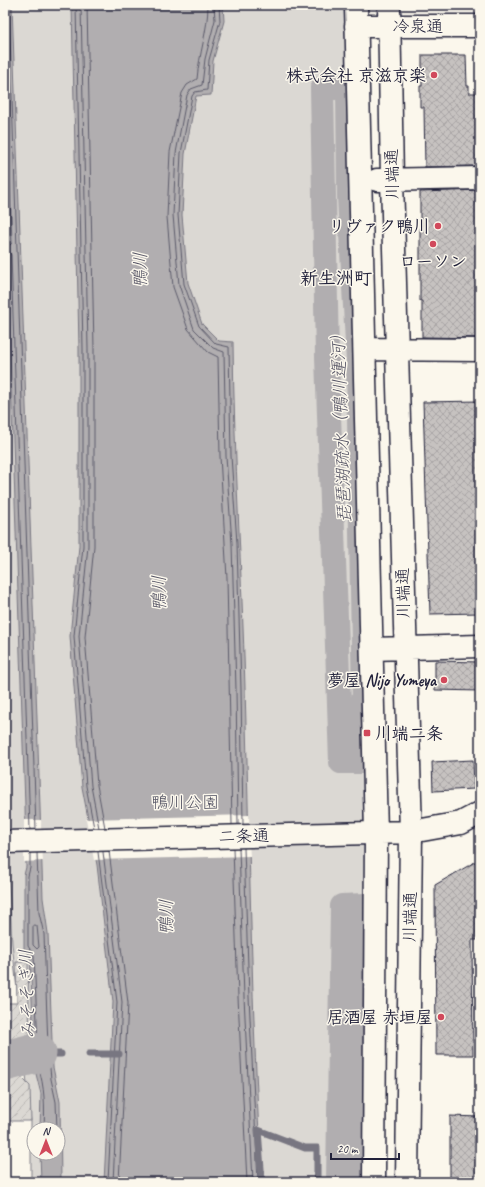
<svg xmlns="http://www.w3.org/2000/svg" width="485" height="1187" viewBox="0 0 485 1187" font-family="Caveat,'Klee One',sans-serif">
  <defs>
    <pattern id="garden-furrows" width="10" height="10" patternUnits="userSpaceOnUse"><rect width="10" height="10" fill="#dbd8d3"/><path d="M-1 1l2-2M0 10L10 0M9 11l2-2" fill="none" stroke="#bcb9b6"/></pattern>
    <pattern id="building-cross-hatch" width="8" height="8" patternUnits="userSpaceOnUse"><rect width="8" height="8" fill="#c6c2c0"/><path d="M0 0l8 8M0 8l8-8" fill="none" stroke="#aaa6a6"/></pattern>
  </defs>
  <rect width="100%" height="100%" fill="#fbf7ec"/>
  <filter id="ink" filterUnits="userSpaceOnUse"><feTurbulence type="fractalNoise" baseFrequency=".025" numOctaves="2"/><feDisplacementMap in="SourceGraphic" scale="8" xChannelSelector="R" yChannelSelector="G"/><feConvolveMatrix kernelMatrix="1 2 1 2 8 2 1 2 1" color-interpolation-filters="sRGB"/></filter>
  <g filter="url(#ink)">
    <path fill="#dbd8d3" stroke="#7e7d87" fill-rule="evenodd" d="M5 5H344L358 361 365 905 361 1182H31V1121L12 943 5 804ZM34 1129H58V1153H34Z"/>
    <path fill="url(#garden-furrows)" stroke="#7e7d87" d="M16 962H28L30 1044 22 1046 21 1052 5 1055V1003H17Z
      M22 1061V1078L30 1086 31 1121H5V1066Z"/>
    <path fill="#b1aeb0" stroke="#787681" d="M5 5H12L38 747 43 898 48 933 53 1067 60 1102 61 1182H41L40 1153H58V1129H40L41 1094 34 1066C27 1061 26 1055 26 1047L34 1045 30 956 24 948V875L26 867 25 806 5 197Z
      M72 5H223L224 21 213 61 211 95 196 96 185 154 182 215 188 283 202 324 219 341 233 342C234 457 242 572 245 688 250 853 251 1017 262 1182H104L113 1002 97 865 82 787 70 636 79 546V349Z"/>
    <path fill="#fbf7ec" d="M249 815 250 856 94 860 86 819Z
      M24 820H41L43 861 24 862Z"/>
    <g fill="none" stroke-linecap="round" stroke-linejoin="round">
      <path stroke="#5b5a6a" stroke-width="1" d="M9 5 36 829
        M76 5 83 349V546L74 636 86 786 94 828
        M81 5 88 349V546L79 636 91 786 99 828
        M87 5 94 349V546L85 637 97 785 105 828
        M208 5C208 30 199 54 197 79L187 85 182 93 170 152 167 217 173 287 188 329 208 352 218 357 220 456 227 578 232 824
        M214 5 215 20 205 59 202 85 191 89 187 95 176 153 173 215 179 285 194 329 213 348 224 352 226 456 232 544 236 690 238 824
        M219 5 220 21 209 60 207 90 195 92 192 96 181 153 178 215 184 284 199 326 216 344 229 347 231 456 237 543 241 690 243 824
        M5 64 12 243 10 245H5
        M5 250 9 251 11 255 30 829
        M233 848 238 997 247 1182
        M239 848 244 997 253 1182
        M244 848 249 997 258 1182
        M109 851 128 1003 119 1182
        M98 852 117 1002 108 1182
        M103 852 122 1002 113 1182
        M30 853V868L28 876V946L34 956 38 1044 30 1053C32 1058 36 1061 38 1066 45 1087 45 1107 44 1129
        M37 853 39 913 44 934 48 1047 51 1079 56 1102 57 1129
        M35 925 37 926 39 947 37 949 33 945V927Z"/>
      <path stroke="#787681" stroke-width="7" d="M54 1054H61
        M89 1054H119
        M262 1182 258 1130 305 1148H317V1182
        M333 1182V1148L339 1147 338 1182"/>
      <path stroke="#b1aeb0" stroke-width="24" d="M322 88H348L349 196 358 361 364 703 359 704 361 762H341L327 357Z
        M338 1182 342 906 365 905 361 1182"/>
      <path stroke="#b1aeb0" stroke-width="41" d="M5 1061 36 1053"/>
    </g>
    <path fill="url(#building-cross-hatch)" stroke="#22223b" d="M422 55H466L467 86H469V93H480V166L425 167 424 107H420V86H422Z
      M480 190V338L422 337V301H420V192Z
      M480 401V544H478L480 613 430 614 423 402Z
      M435 661 480 662V691L435 690Z
      M473 760 474 789 433 791 432 762Z
      M480 859V885L477 886V940H472L473 1055H436L435 885Z
      M450 1116 480 1117V1182H450Z"/>
    <g fill="none" stroke-linecap="round" stroke-linejoin="round">
      <g stroke="#22223b" stroke-width="25">
        <path id="minor" d="M356 5 376 833 374 1182
          M389 5 392 180 411 832 407 1182
          M356 26H480
          M377 180 480 178
          M365 349 480 350
          M372 649 480 646
          M5 842 411 832 461 823 480 813"/>
      </g>
      <use href="#minor" stroke="#fbf7ec" stroke-width="22"/>
    </g>
  </g>
  <g fill="#d1495b" stroke="#fbf7ec" stroke-width="1.5">
    <circle cx="434" cy="75" r="4"/>
    <circle cx="438" cy="226" r="4"/>
    <circle cx="433" cy="244" r="4"/>
    <circle cx="444" cy="680" r="4"/>
    <rect x="363" y="729" width="8" height="8" rx="2"/>
    <circle cx="441" cy="1017" r="4"/>
  </g>
  <g text-anchor="middle" dominant-baseline="central" stroke-width="3" stroke-linejoin="round" paint-order="stroke">
    <g font-size="17" fill="#22223b" stroke="#fbf7ec">
      <text x="418" y="26">冷泉通</text>
      <text transform="translate(392 174) rotate(-91)">川端通</text>
      <text transform="translate(403 593) rotate(-91)">川端通</text>
      <text transform="translate(244 836) rotate(-1)">二条通</text>
      <text transform="translate(410 917) rotate(-89)">川端通</text>
    </g>
    <g font-size="17" font-weight="bold" fill="#22223b" stroke="#fbf7ec" text-anchor="end">
      <text x="426" y="75">株式会社 京滋京楽</text>
      <text x="430" y="226">リヴァク鴨川</text>
      <text x="433" y="261" text-anchor="middle">ローソン</text>
      <text x="436" y="680">夢屋 Nijo Yumeya</text>
      <text x="375" y="733" text-anchor="start">川端二条</text>
      <text x="433" y="1017">居酒屋 赤垣屋</text>
    </g>
    <g font-size="17" fill="#505061" stroke="#fbf7ec">
      <text x="185" y="802">鴨川公園</text>
    </g>
    <g font-size="18" font-style="italic" fill="#545364" stroke="#fbf7ec">
      <text transform="translate(140 270) rotate(-90)">鴨川</text>
      <text transform="translate(341 424) rotate(-92)">琵琶湖疏水（鴨川運河）</text>
      <text transform="translate(159 593) rotate(-91)">鴨川</text>
      <text transform="translate(166 917) rotate(-90)">鴨川</text>
      <text transform="translate(27 994) rotate(-92)">みそそぎ川</text>
    </g>
    <g font-size="18" font-weight="bold" fill="#22223b" stroke="#fbf7ec">
      <text x="336" y="278">新生洲町</text>
    </g>
  </g>
  <rect width="485" height="1187" fill="none" stroke="#fbf7ec" stroke-width="20"/>
  <rect x="10" y="10" width="465" height="1167" fill="none" stroke="#22223b" stroke-width="1.5" filter="url(#ink)"/>
  <g transform="translate(46 1141)"><circle r="19" fill="#fbf7ec" stroke="#a4a2a5"/>
  <path d="M0-3L7 15L0 10L-7 15Z" fill="#d1495b"/>
  <text y="-6" font-size="11" font-weight="bold" text-anchor="middle" fill="#22223b">N</text>
  </g>
  <path d="M331 1153v6h68v-6" fill="none" stroke="#22223b" stroke-width="2"/>
  <text x="337" y="1153" font-size="12" fill="#22223b" stroke="#fbf7ec" stroke-width="3" paint-order="stroke">20 m</text>
</svg>
